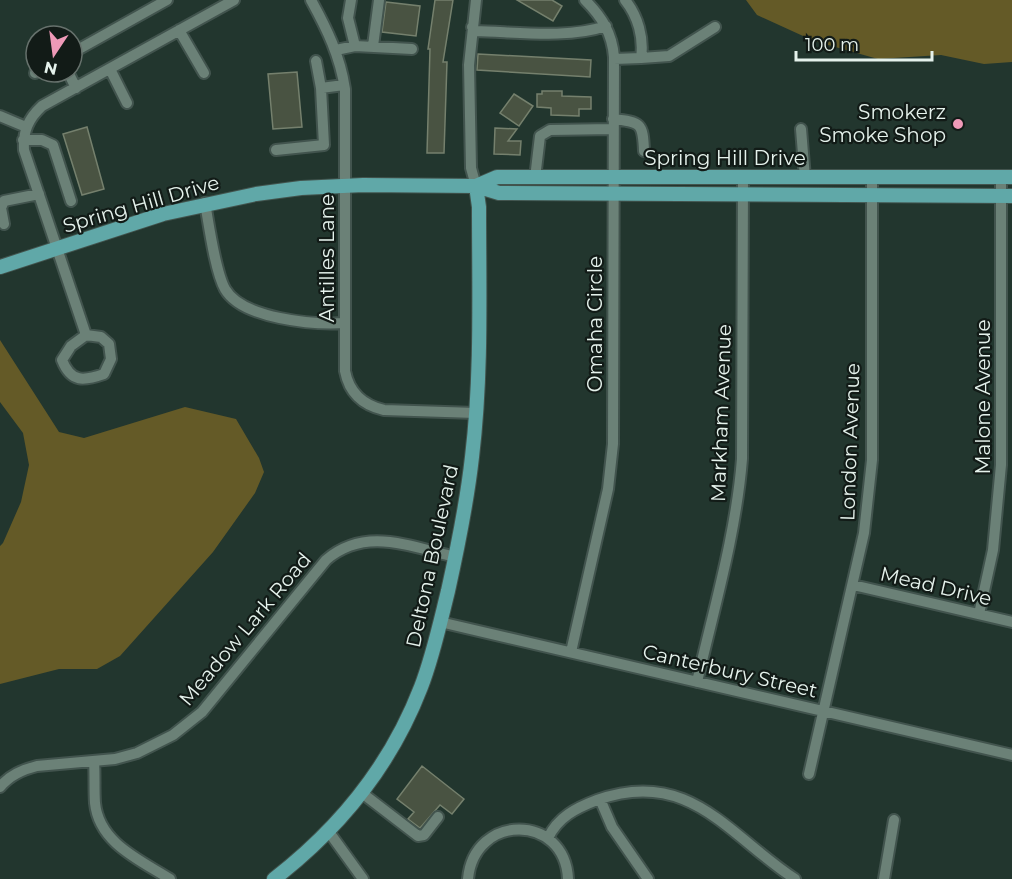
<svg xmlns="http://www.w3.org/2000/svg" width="1012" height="879" viewBox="0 0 1012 879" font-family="Montserrat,sans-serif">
  <rect width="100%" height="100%" fill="#22362e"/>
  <path fill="#645a27" d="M746 0H1012V62L984 64 941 55 878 59 814 41 757 15Z
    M0 340 59 432 84 438 185 407 236 419 259 458 264 472 255 493 213 552 120 656 97 669H59L0 684V546L3 543 21 502 29 465 23 433 0 402Z"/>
  <path fill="#495342" stroke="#75806d" stroke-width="1.5" d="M435 0H453L443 62H447L444 153H427L430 49H428Z
    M517 0H552L562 6 553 21Z
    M386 2 420 6 416 36 382 32Z
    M478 54 591 60 590 77 477 70Z
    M297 72 302 127 273 129 268 74Z
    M542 91H562V96L591 97V109H579V116L551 115V108L537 107V94H542Z
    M514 94 533 106 519 126 500 113Z
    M87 127 104 189 82 195 63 134Z
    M495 128 517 129 508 141H521L520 155 494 154Z
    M422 766 464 799 452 814 440 805 420 828 408 819 414 812 397 799Z"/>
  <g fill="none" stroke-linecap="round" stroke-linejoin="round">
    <g stroke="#42544e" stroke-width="14">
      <path id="minor" d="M311 0C327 29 340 56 345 89V371C349 392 362 405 384 410L476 413
        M351 0 348 18 355 46
        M472 27 476 31C517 32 568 39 606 26
        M179 30 204 73
        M373 46 379 0
        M336 50 355 46 412 49
        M72 53 167 0
        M641 58 669 56 715 27
        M614 59 641 58C644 38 638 16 625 0
        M316 61 321 88 344 85
        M110 69 127 103
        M68 72 76 88
        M35 73 36 72
        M0 116 26 127
        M613 119C641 122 643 123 644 151
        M801 129 805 178
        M23 140H42L53 145 71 201
        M276 150 324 145 321 88
        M535 178 540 136 550 130 613 129
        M476 186 471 168 469 65 476 0
        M205 203C209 225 215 271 225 289 242 319 314 325 345 323
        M4 224 1 208 4 201 39 194
        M86 335 24 150C23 131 28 119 42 106L234 0
        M86 335 101 337 109 344 111 359 104 374C84 381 71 383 62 360L71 346Z
        M853 585 1012 622
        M979 614 993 550 1001 465V177
        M440 622 1012 755
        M571 652 608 489 613 444 614 57C612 33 602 17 585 0
        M697 682C714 608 736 534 742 459L743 178
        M94 761C95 775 94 789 95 803 99 843 140 860 170 879
        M809 774 864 533 872 460V177
        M0 787C10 775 22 770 37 766L115 759 137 753 173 735 202 712 326 560C366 526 410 547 456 557
        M362 793 418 836 424 835 438 817
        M600 799 612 827 648 879
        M329 832 363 879
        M548 838C558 817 576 808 597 800 689 767 728 835 795 879
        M468 879C474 813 565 813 568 879
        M884 879 894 820"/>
    </g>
    <g stroke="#42544e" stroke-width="16">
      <path id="major" d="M476 186 497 177H1012
        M0 267 163 214 256 194 301 188 363 185 476 186 499 193 1012 196
        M274 879C340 828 391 765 421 687 433 656 440 623 448 591 458 546 467 502 472 457 482 374 479 290 479 207L476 186"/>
    </g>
    <use href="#minor" stroke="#6b8177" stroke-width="10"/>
    <use href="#major" stroke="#60a8a8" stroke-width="14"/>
  </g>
  <circle fill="#ef9ab8" stroke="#121b17" stroke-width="2" cx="958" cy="124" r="6"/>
  <g text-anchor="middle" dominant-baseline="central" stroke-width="4.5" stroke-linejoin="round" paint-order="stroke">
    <g font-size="20" fill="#e5f2ec" stroke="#121b17" text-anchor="end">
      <text x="946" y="112">Smokerz<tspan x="946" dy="23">Smoke Shop</tspan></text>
    </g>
    <g font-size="20" fill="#e5f2ec" stroke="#121b17">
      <text x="725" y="158">Spring Hill Drive</text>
      <text transform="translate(141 204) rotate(-16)">Spring Hill Drive</text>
      <text transform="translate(327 258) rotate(-90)">Antilles Lane</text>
      <text transform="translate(595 324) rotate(-90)">Omaha Circle</text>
      <text transform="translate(983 397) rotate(-90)">Malone Avenue</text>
      <text transform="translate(721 413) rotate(-88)">Markham Avenue</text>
      <text transform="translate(850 442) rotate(-88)">London Avenue</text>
      <text transform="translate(432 556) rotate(-78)">Deltona Boulevard</text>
      <text transform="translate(936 586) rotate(13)">Mead Drive</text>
      <text transform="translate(245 629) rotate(-50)">Meadow Lark Road</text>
      <text transform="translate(730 671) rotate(13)">Canterbury Street</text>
    </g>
  </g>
  <g transform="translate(54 54) rotate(193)"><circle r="28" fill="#121b17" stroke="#66716c" stroke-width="1.5"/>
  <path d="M0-4.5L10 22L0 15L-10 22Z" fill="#ef9ab8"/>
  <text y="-9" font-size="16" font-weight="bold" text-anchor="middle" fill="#e5f2ec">N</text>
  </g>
  <path d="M796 51v9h136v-9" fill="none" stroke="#e5f2ec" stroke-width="3"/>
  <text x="805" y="51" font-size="18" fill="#e5f2ec" stroke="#121b17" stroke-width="4.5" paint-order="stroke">100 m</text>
</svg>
